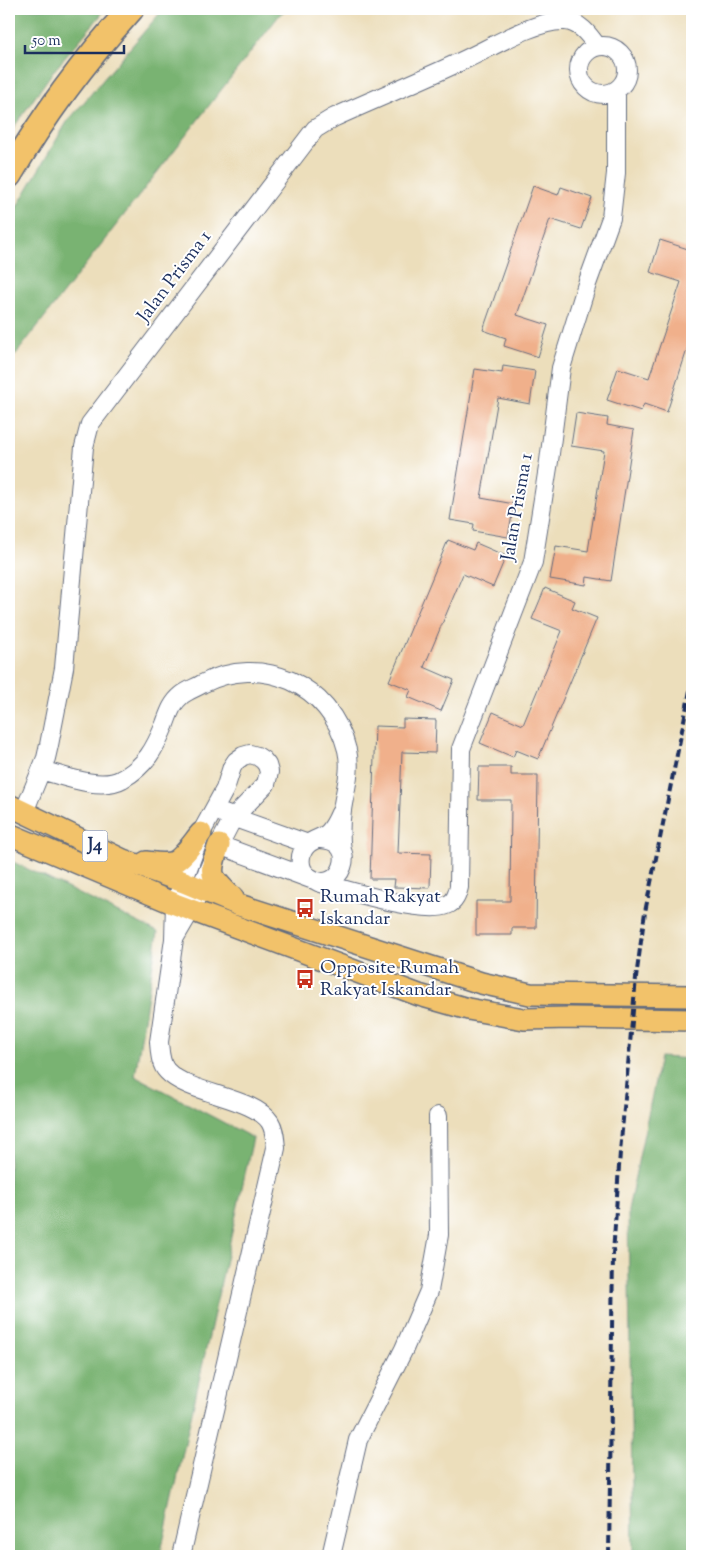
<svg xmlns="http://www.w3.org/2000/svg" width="701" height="1565" viewBox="0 0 701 1565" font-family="'Sorts Mill Goudy',serif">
  <rect width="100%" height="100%" fill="#fff"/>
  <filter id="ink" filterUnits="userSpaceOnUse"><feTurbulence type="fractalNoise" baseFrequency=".02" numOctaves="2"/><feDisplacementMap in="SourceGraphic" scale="10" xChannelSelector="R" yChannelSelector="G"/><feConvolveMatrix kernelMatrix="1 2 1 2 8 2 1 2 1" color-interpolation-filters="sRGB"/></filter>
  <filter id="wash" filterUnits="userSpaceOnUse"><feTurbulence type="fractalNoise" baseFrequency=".0096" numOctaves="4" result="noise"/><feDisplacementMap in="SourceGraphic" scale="20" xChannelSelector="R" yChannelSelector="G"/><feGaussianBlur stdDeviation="1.12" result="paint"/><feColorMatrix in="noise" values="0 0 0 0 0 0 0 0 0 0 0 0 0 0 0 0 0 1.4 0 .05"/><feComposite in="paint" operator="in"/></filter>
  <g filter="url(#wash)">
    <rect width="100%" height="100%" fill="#ecdebb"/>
    <path fill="#79b372" stroke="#4a7168" d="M9 9H106L52 73 9 134Z
      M166 9H291L281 13 9 363V220L67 122 160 13Z
      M9 860 158 932 135 1076 253 1138 160 1556H9Z
      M660 1057 692 1059V1556H633L628 1210Z"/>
    <g id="blocks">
      <path fill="#f0b08b" d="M533 186 558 195 561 187 592 198 581 229 550 219 517 315 548 325 538 357 504 346 506 338 483 330Z
        M660 240 691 250 689 258 692 259V334L667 412 644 404 641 411 607 400 618 368 649 378 681 282 650 272Z
        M503 366 535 371 530 404 498 398 481 498 514 504 508 537 473 531 474 524 450 520 475 369 502 373Z
        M576 413 608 418 607 425 634 430 611 581 587 577 586 585 550 579 556 546 588 551 604 451 571 446Z
        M448 540 473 550 476 543 506 556 493 587 463 574 424 667 454 680 441 711 408 697 411 690 389 681Z
        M545 588 575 601 572 608 597 618 538 759 516 750 513 757 480 743 493 712 523 725 562 631 532 619Z
        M403 719 436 720 435 753 402 752 398 853 431 854 430 888 394 887 395 879H370L375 726 403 727Z
        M479 767H511V775H538L536 928H512V935H476V901H510L511 800H478Z"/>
    </g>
  </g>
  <g filter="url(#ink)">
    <use href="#blocks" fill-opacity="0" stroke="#646c7f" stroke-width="1"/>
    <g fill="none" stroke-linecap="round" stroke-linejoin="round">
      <g stroke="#646c7f" stroke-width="20">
        <path id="minor" d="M579 70a24 24 0 1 1 48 0a24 24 0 1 1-48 0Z
          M41 770C63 776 101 791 122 779 146 766 155 748 165 724 169 713 172 703 182 695 187 691 195 688 202 684 261 653 331 684 347 750 352 771 345 789 342 810 340 824 340 837 342 851
          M24 812 46 758 49 745 64 668 84 447 90 424 315 129 333 118C377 98 422 80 466 59 492 47 538 19 565 21 580 22 589 35 597 46
          M224 814 308 844
          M320 839C363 840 340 899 309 877 298 870 298 853 308 844 314 839 322 838 328 833 334 827 337 820 340 813
          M219 845 311 879
          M318 882C343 889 425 915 447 905 455 902 457 895 459 887L461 749 533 562 549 461 561 368 587 284 611 218 616 173V91
          M174 939 191 910 219 845 233 818 266 784 269 772 267 765 263 760 257 756 250 754 243 756 236 761 232 767 225 789 201 833 175 904 174 939 159 1042C160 1052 160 1064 167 1071 188 1094 254 1097 270 1122 275 1130 275 1139 276 1148L181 1556
          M331 1556 358 1440 404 1349 429 1291 439 1235 438 1116"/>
      </g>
      <g stroke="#646c7f" stroke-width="24">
        <path id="major" d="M9 805 123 860 184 882 239 905 481 983 530 994 692 996
          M9 834 175 904 419 995 468 1009 524 1019 570 1018 692 1020
          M219 845C208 876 210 876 233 898
          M146 862C155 863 166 865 174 862 183 858 194 841 201 833"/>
      </g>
      <g stroke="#646c7f" stroke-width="28">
        <path id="highway" d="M9 175C44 115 85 60 131 9"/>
      </g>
      <use href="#minor" stroke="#fff" stroke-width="18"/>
      <use href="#major" stroke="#f2c26a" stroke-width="21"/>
      <use href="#highway" stroke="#f2c26a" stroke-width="25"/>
      <path stroke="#1b2f5e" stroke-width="4" stroke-dasharray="8 4" stroke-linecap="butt" d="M609 1556 613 1254 620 1152 636 978 645 912 692 681"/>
    </g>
  </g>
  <defs>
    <g id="bus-bare" transform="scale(1.5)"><path d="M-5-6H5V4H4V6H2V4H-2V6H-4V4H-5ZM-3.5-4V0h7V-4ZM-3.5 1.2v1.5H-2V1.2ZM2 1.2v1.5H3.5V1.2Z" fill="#c8321e" stroke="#fff" stroke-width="2.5" paint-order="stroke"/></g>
  </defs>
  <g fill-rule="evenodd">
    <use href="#bus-bare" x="305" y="908"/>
    <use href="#bus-bare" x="305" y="979"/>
  </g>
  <g text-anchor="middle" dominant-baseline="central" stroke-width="4" stroke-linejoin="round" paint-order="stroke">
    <rect fill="#fff" stroke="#5f6d8e" stroke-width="1" x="82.5" y="830.5" width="25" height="31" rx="4"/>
    <g font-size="18" font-weight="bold" fill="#1b2f5e">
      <text x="95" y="846">J4</text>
    </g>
    <g font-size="19" fill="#1b2f5e" stroke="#fff">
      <text transform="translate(175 277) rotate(-53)">Jalan Prisma 1</text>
      <text transform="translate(518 507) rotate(-80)">Jalan Prisma 1</text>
    </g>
    <g font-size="19" fill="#1b2f5e" stroke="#fff" text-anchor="start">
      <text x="320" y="897">Rumah Rakyat<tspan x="320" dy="22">Iskandar</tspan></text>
      <text x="320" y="968">Opposite Rumah<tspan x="320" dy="22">Rakyat Iskandar</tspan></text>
    </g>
  </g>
  <rect width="701" height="1565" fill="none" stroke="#fff" stroke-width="30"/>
  <path d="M25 45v8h99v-8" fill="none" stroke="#1b2f5e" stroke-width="2.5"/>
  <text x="32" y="45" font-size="15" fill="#1b2f5e" stroke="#ffffff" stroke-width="4" paint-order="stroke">50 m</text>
</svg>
